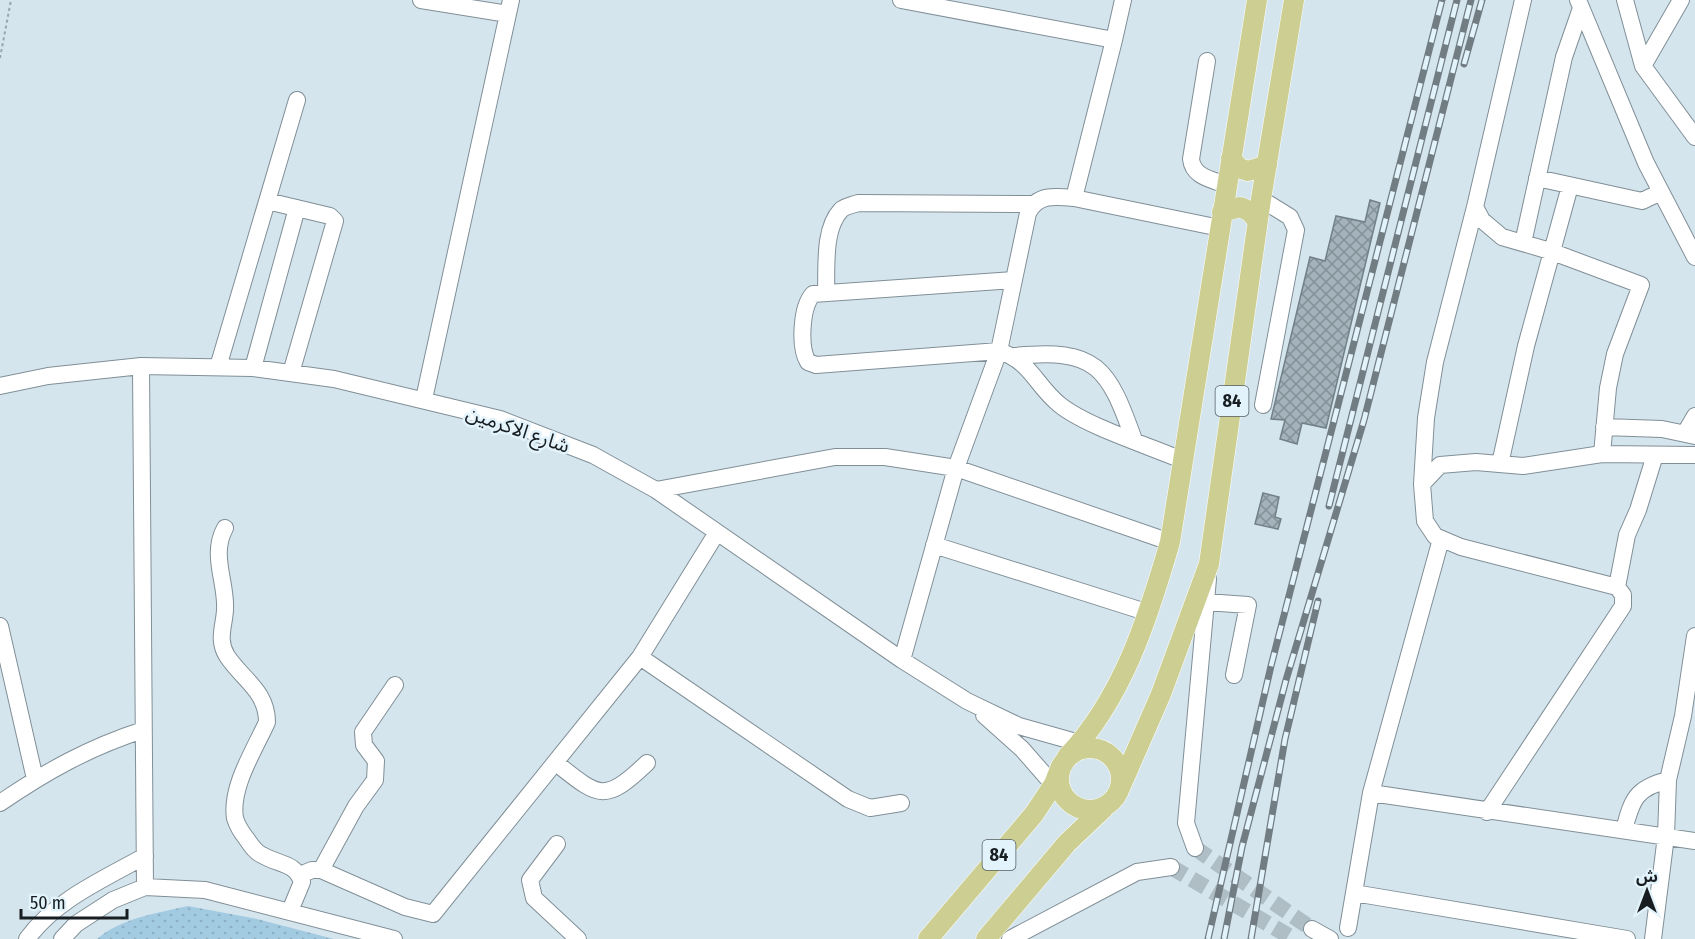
<svg xmlns="http://www.w3.org/2000/svg" width="1695" height="939" viewBox="0 0 1695 939" font-family="'Fira Sans Condensed','Noto Sans Arabic',sans-serif">
  <defs>
    <pattern id="grass-dots" width="8" height="8" patternUnits="userSpaceOnUse" patternTransform="scale(1.5)"><rect width="8" height="8" fill="#a2cbe2"/><path d="M2 2h.1M6 6h.1" fill="none" stroke="#8baec2" stroke-width="1.8" stroke-linecap="round"/></pattern>
    <pattern id="building-cross-hatch" width="8" height="8" patternUnits="userSpaceOnUse" patternTransform="scale(1.5)"><rect width="8" height="8" fill="#a3b2bb"/><path d="M0 0l8 8M0 8l8-8" fill="none" stroke="#849098"/></pattern>
  </defs>
  <rect width="100%" height="100%" fill="#d5e5ee"/>
  <path fill="url(#grass-dots)" d="M188 906 257 919 334 939H97C121 918 158 913 188 906Z"/>
  <path fill="url(#building-cross-hatch)" stroke="#728088" stroke-width="1.5" d="M1370 200 1380 203 1326 428 1302 423 1297 444 1280 439 1285 420 1271 419 1310 257 1325 261 1336 216 1365 222Z
    M1263 493 1279 497 1275 517 1281 519 1278 529 1255 524Z"/>
  <g fill="none" stroke-linecap="round" stroke-linejoin="round">
    <path stroke="#afbdc5" stroke-width="16" stroke-dasharray="16 8" stroke-linecap="butt" d="M1195 848 1312 929
      M1171 867 1294 939"/>
    <g stroke="#808f97" stroke-width="18">
      <path id="minor" d="M421 0 508 14
        M901 0 1114 40 1074 198 1220 228
        M1578 0 1646 163 1695 257
        M1625 0 1643 66 1695 137
        M1114 40 1123 0
        M1207 61 1191 159C1193 177 1211 179 1226 185
        M1643 66 1681 0
        M1537 178 1642 201 1661 192
        M1261 199 1290 217 1296 230 1263 405
        M267 201 330 216 335 221 291 373
        M1475 207 1482 220 1502 237 1550 251 1641 285 1615 354 1608 388 1602 454
        M1523 243 1564 57 1581 8
        M1014 280 813 294C801 307 799 347 808 362L816 365 999 351C1032 362 1035 385 1060 405 1086 426 1149 446 1182 460
        M826 291C827 267 823 229 841 210 845 206 853 205 858 203L1032 204
        M1015 356C1097 348 1108 367 1134 440
        M141 366 145 887
        M218 367 297 100
        M253 368 297 208
        M0 386 48 376 141 366 253 368 334 379 500 419 593 455 656 490 902 660 967 701 1019 726 1097 748
        M424 399 511 0
        M1604 427 1662 429 1695 436
        M1685 433 1695 416
        M1500 464 1526 346 1570 186
        M1422 484 1426 418 1435 362 1475 207 1523 0
        M656 490 835 457H885L956 468 1170 542
        M225 528C210 555 227 583 225 610 224 627 217 640 227 656 242 679 267 691 267 722 255 749 230 787 235 818 237 825 242 833 246 838 251 845 255 852 262 855 279 865 295 862 302 882L290 911
        M934 545 1149 613
        M1617 587 1627 535 1638 510 1655 455
        M1206 602 1248 605 1234 675
        M0 626 35 779
        M640 657 848 799 870 808 901 803
        M902 660 956 468 999 351 1028 213C1037 194 1055 196 1074 198
        M984 715 1022 749 1064 797
        M556 763C599 797 604 804 647 763
        M1371 793 1695 841
        M0 803C47 771 88 748 143 730
        M1487 812 1623 606V595L1617 587 1461 547 1435 536 1425 521 1422 484 1440 465 1476 462 1523 466 1602 454 1695 455
        M1624 830C1632 799 1636 788 1668 780
        M557 844 530 880 534 898 578 939
        M1195 848 1186 823 1208 579
        M321 870 356 806 375 780 376 761 364 745 363 732 395 685
        M300 875 312 870H321L405 907 433 914 640 657 716 534
        M1354 893 1627 939
        M1348 928 1371 793 1441 539
        M1312 929 1330 939
        M27 939C55 900 104 879 145 856
        M62 939 76 924 113 900 145 887 205 890 394 939
        M1010 939 1137 872 1171 867
        M1653 939 1666 836 1668 780 1683 716 1695 636"/>
    </g>
    <g stroke="#fff" stroke-width="21">
      <path id="major" d="M1231 158 1239 168 1248 171 1267 165
        M1222 212 1240 207 1249 211 1258 221
        M1059 779a31 31 0 1 1 62 0a31 31 0 1 1-62 0Z
        M1067 757C1123 698 1148 618 1170 542L1257 0
        M1120 788 1161 694 1209 564 1261 199 1294 0
        M928 939 1034 814 1054 784 1061 766
        M986 939 1067 843 1104 808"/>
    </g>
    <path stroke="#99a5ac" stroke-width="2" stroke-dasharray="3 3" stroke-linecap="butt" d="M0 58 11 0"/>
    <use href="#minor" stroke="#fff" stroke-width="16"/>
    <use href="#major" stroke="#cccf91" stroke-width="20"/>
    <g stroke="#727d83" stroke-width="7">
      <path id="rail" d="M1464 64 1482 0
        M1329 506 1457 0
        M1208 939 1271 666 1442 0
        M1224 939 1242 847 1286 680 1364 420 1471 0
        M1251 939 1285 739 1318 601"/>
    </g>
    <use href="#rail" stroke="#e2f3fc" stroke-width="4.5" stroke-dasharray="14" stroke-linecap="butt"/>
  </g>
  <g text-anchor="middle" dominant-baseline="central" stroke-width="5" stroke-linejoin="round" paint-order="stroke">
    <g fill="#e2f3fc" stroke="#545d62" stroke-width="1.5">
      <rect x="1215.5" y="386" width="33" height="30" rx="4.5"/>
      <rect x="982.5" y="840" width="33" height="30" rx="4.5"/>
    </g>
    <g font-size="18" font-weight="bold" fill="#171d20">
      <text x="1232" y="401">84</text>
      <text x="999" y="855">84</text>
    </g>
    <g font-size="20" fill="#171d20" stroke="#e2f3fc">
      <text transform="translate(518 429) rotate(19)">شارع الاكرمين</text>
    </g>
  </g>
  <g transform="translate(1647 891)" stroke="#e2f3fc" stroke-width="4.5" paint-order="stroke">
  <path d="M0-4.5L10 22L0 15L-10 22Z" fill="#171d20"/>
  <text y="-9" font-size="16" font-weight="bold" text-anchor="middle" fill="#171d20">ش</text>
  </g>
  <path d="M21 909v9h106v-9" fill="none" stroke="#171d20" stroke-width="3"/>
  <text x="30" y="909" font-size="18" fill="#171d20" stroke="#e2f3fc" stroke-width="4.5" paint-order="stroke">50 m</text>
</svg>
